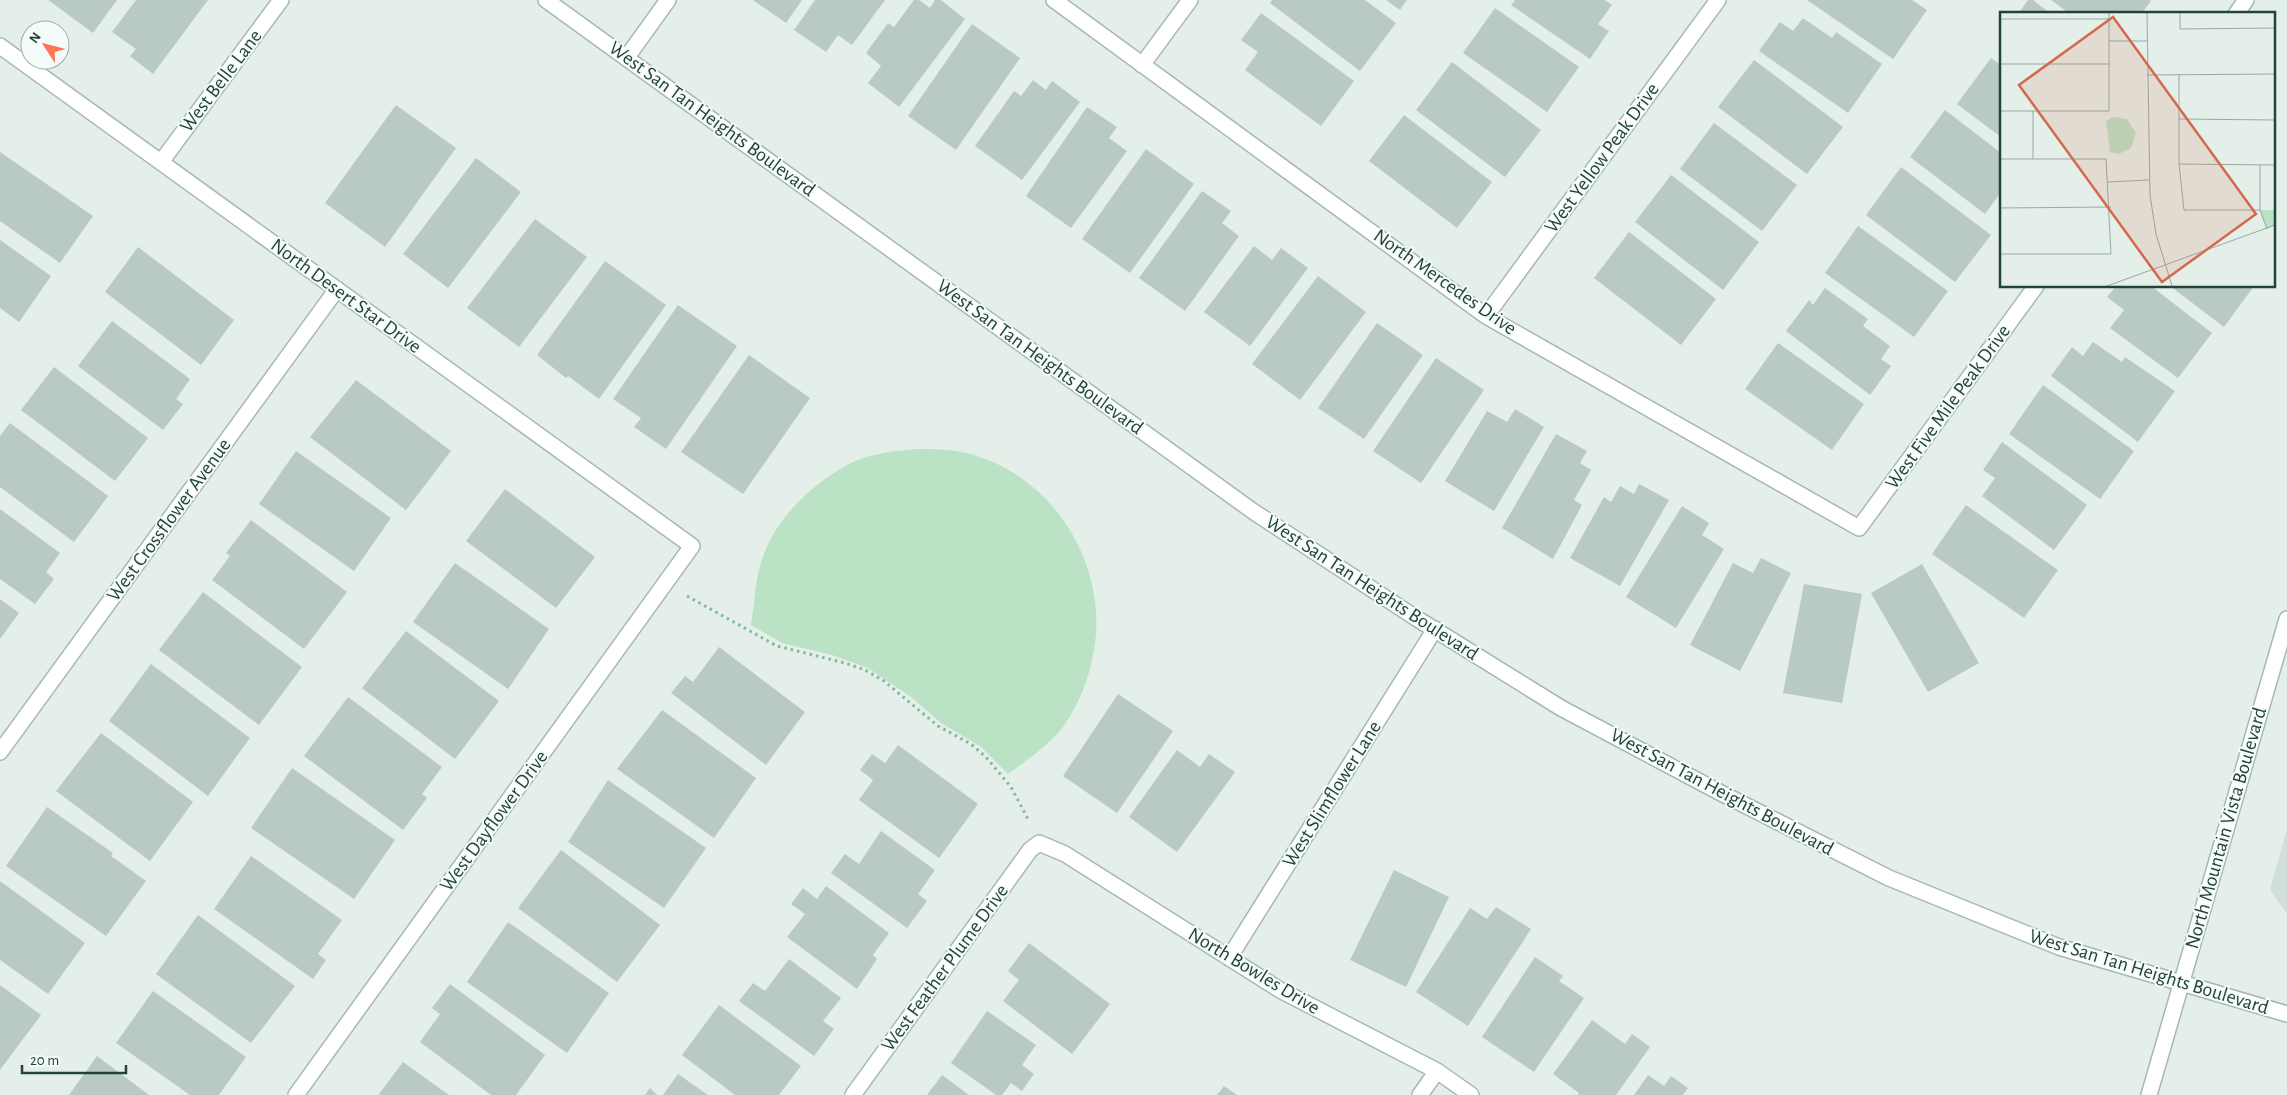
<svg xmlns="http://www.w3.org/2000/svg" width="2287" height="1095" viewBox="0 0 2287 1095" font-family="'Alegreya Sans',sans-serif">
  <rect width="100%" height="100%" fill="#e4efea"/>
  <path fill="#d2dfd8" d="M2287 828V914L2270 890Z"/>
  <path fill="#bbe2c4" d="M917 449C932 449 947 449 962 452 1051 471 1109 563 1094 650 1090 676 1079 705 1063 727 1049 745 1027 760 1008 774L981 747 941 723 911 697 868 668 832 655 782 643 751 625C755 602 755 576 764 554 778 515 817 480 853 462 872 453 896 451 917 449Z"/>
  <path fill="#b9cac2" d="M48 0H117L93 33Z
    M136 0H208L153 74 130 56 136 49 112 32Z
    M753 0H802L786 23Z
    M815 0H885L852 45 838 35 826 52 794 30Z
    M914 0H919L930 8 935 0H941L965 19 899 107 868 83 881 66 866 53 888 23 894 27Z
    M1272 0H1365L1396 23 1360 71 1270 3Z
    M1386 0H1407L1400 10Z
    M1515 0H1605L1612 5 1598 24 1609 31 1590 59 1511 5Z
    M1807 0H1912L1927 10 1893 59Z
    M2028 0H2033L2051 14H2018Z
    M2051 0H2149L2151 1 2141 14H2070Z
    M1495 8 1579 67 1547 112 1463 53Z
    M1261 13 1354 81 1321 126 1245 70 1258 52 1241 40Z
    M1803 18 1832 38 1836 32 1882 64 1848 113 1759 51 1780 22 1793 31Z
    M972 24 1020 58 956 150 908 116Z
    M1991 58 2001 65V137L1957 104Z
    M1754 60 1843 127 1807 174 1718 107Z
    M1452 62 1541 130 1505 177 1416 110Z
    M1033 80 1046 90 1052 81 1080 102 1022 180 975 146 1014 91 1021 96Z
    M396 105 456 148 385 247 325 203Z
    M1087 107 1117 127 1109 138 1127 151 1071 228 1026 196Z
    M1945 110 2001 153V192L1985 214 1910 157Z
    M1404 115 1492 182 1457 228 1369 161Z
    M1714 123 1797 185 1762 231 1680 169Z
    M1146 149 1194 184 1130 273 1082 239Z
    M0 152 93 216 60 263 0 221Z
    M476 158 521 192 448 288 403 254Z
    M1901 167 1991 235 1955 282 1866 215Z
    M1671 175 1759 242 1723 290 1635 222Z
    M1202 191 1231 211 1222 223 1239 236 1185 311 1139 278Z
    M535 219 587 257 519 347 467 308Z
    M1858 226 1948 291 1914 337 1825 273Z
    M1629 232 1716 299 1681 345 1594 278Z
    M0 240 51 276 19 322 0 308Z
    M1254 246 1272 260 1281 248 1308 268 1250 346 1204 312Z
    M138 247 234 320 201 365 105 292Z
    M605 261 666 305 599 399 568 376 566 378 537 355Z
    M1318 276 1366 312 1300 400 1252 364Z
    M2116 286H2151L2212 333 2178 378 2110 328 2124 310 2107 297Z
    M2170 286H2254L2224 327Z
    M1825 288 1868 319 1863 326 1890 346 1881 359 1891 366 1870 395 1786 331 1809 300 1813 305Z
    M678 305 737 346 666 449 634 427 641 418 613 399Z
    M112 321 190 379 176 399 183 404 163 430 78 366Z
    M1377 323 1423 355 1364 439 1318 408Z
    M2093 342 2122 362 2125 357 2175 391 2138 442 2051 376 2072 347 2083 356Z
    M1778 343 1864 404 1832 450 1745 389Z
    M749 355 810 398 743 494 681 452Z
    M1436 358 1484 390 1421 483 1373 451Z
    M54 367 148 438 115 481 21 410Z
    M356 380 451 451 406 510 310 437Z
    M2043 385 2134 451 2100 499 2009 434Z
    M1515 409 1544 427 1494 511 1445 481 1487 411 1507 422Z
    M10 423 108 496 74 542 0 487V436Z
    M1556 434 1587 451 1580 463 1591 470 1574 500 1582 505 1553 559 1502 528Z
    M2002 442 2087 505 2054 550 1982 496 1995 478 1983 470Z
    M296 451 391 518 354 571 259 504Z
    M1639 484 1669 500 1620 586 1570 558 1604 497 1611 502 1620 486 1634 494Z
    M505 489 595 557 556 608 466 541Z
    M1966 505 2058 570 2024 618 1932 554Z
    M1682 506 1709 523 1702 535 1724 549 1676 628 1626 597Z
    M0 509 60 553 46 572 54 579 35 604 0 579Z
    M251 520 347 592 304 649 212 580 230 556 226 553Z
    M1761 558 1791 573 1740 671 1690 645 1733 563 1753 573Z
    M455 563 549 629 508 689 413 622Z
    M1922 564 1979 663 1928 692 1871 593Z
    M1804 584 1862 594 1842 703 1783 693Z
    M203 592 302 667 259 725 159 650Z
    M0 599 19 613 0 639Z
    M406 631 499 701 455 759 362 688Z
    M719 647 805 712 766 765 671 693 685 676 693 682Z
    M151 664 250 738 208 796 109 721Z
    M1118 694 1173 731 1117 813 1063 776Z
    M348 697 442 767 422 794 427 798 403 830 304 756Z
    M662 710 756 778 714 838 617 769Z
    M101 733 193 802 150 861 56 791Z
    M898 745 978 804 939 858 859 800 873 780 860 770 872 754 885 763Z
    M1177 750 1200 767 1209 754 1235 772 1177 852 1129 817Z
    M292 768 395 840 354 899 251 828Z
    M608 780 706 848 664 908 568 842Z
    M47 807 113 853 111 856 146 881 106 936 6 866Z
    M881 831 935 870 918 894 927 901 907 928 831 873 845 854 859 864Z
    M561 850 660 925 617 982 518 908Z
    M251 856 342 920 318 954 326 960 313 979 214 909Z
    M1394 870 1449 897 1406 987 1350 960Z
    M0 881 85 943 48 994 0 960Z
    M826 886 889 933 873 955 877 959 857 989 787 937 805 914 791 904 803 888 817 899Z
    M1496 907 1531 929 1468 1026 1416 992 1470 908 1487 919Z
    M198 915 295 986 251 1043 156 974Z
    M508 922 609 993 567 1053 467 982Z
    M1029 943 1110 1004 1072 1054 1003 1001 1019 980 1008 971Z
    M1535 957 1563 976 1559 981 1584 998 1534 1072 1482 1037Z
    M789 959 841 998 823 1021 834 1029 814 1056 739 1001 753 983 765 991Z
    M450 984 545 1055 516 1095H491L420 1042 440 1014 432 1008Z
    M0 985 41 1015 0 1070Z
    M153 991 246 1057 219 1095H190L116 1043Z
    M719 1005 801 1066 779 1095H735L682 1055Z
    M987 1011 1036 1045 1022 1065 1034 1074 1022 1091 1011 1083 1002 1095H996L951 1063Z
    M1592 1020 1625 1044 1632 1034 1650 1047 1616 1095H1578L1579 1093 1553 1074Z
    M97 1056 149 1095H69Z
    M403 1062 449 1095H381L379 1094Z
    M678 1074 708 1095H663Z
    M942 1075 969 1095H927Z
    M1648 1075 1664 1086 1671 1076 1688 1088 1683 1095H1634Z
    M1224 1086 1237 1095H1217Z
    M650 1088 657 1095H645Z"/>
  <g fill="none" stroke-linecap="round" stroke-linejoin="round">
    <g stroke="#a6b8b1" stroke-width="18">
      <path id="minor" d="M546 0 1254 512 1416 618 1561 708 1719 792 1889 878 2059 947 2287 1014
        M1054 0 1486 316 1859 528 2036 286
        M2236 14 2246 0
        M0 46 692 546 296 1095
        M627 57 668 0
        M1142 65 1190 0
        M161 162 281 0
        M1486 316 1718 0
        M0 752 337 289
        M1229 958 1435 629
        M853 1095 1030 850 1039 843 1065 854 1280 990 1437 1071 1471 1095
        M1420 1095 1437 1071
        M2149 1095 2287 619"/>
    </g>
    <path stroke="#81b6a3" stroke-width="3" stroke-dasharray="2.5 4" stroke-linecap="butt" d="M687 596 777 646 845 663 865 670 884 681 938 726 971 744 986 757 1011 787 1029 821"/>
    <use href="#minor" stroke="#fff" stroke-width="15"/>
  </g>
  <g text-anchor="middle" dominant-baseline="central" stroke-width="4" stroke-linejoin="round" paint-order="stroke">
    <g font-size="20" fill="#214338" stroke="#f5fbf8">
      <text transform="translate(221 81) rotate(-53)">West Belle Lane</text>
      <text transform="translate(712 119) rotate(36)">West San Tan Heights Boulevard</text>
      <text transform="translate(1602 158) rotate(-54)">West Yellow Peak Drive</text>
      <text transform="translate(1445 282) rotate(35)">North Mercedes Drive</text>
      <text transform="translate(346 296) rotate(36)">North Desert Star Drive</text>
      <text transform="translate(1040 357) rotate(36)">West San Tan Heights Boulevard</text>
      <text transform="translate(1948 407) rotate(-54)">West Five Mile Peak Drive</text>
      <text transform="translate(169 520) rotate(-54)">West Crossflower Avenue</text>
      <text transform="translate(1372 588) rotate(33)">West San Tan Heights Boulevard</text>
      <text transform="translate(1722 792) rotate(28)">West San Tan Heights Boulevard</text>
      <text transform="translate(1332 794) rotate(-58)">West Slimflower Lane</text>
      <text transform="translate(494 821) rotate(-54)">West Dayflower Drive</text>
      <text transform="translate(2226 828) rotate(-74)">North Mountain Vista Boulevard</text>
      <text transform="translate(945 968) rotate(-54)">West Feather Plume Drive</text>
      <text transform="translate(1254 971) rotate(31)">North Bowles Drive</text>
      <text transform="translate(2149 972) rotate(17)">West San Tan Heights Boulevard</text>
    </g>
  </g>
  <g transform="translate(2000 12)">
    <rect width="275" height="275" fill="#e4efea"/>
    <path d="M113 105 127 107 136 121 131 136 119 142 110 140 106 109ZM260 198H275V213L267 217Z" fill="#bbe2c4"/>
    <path fill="none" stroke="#96aaa3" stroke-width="1" d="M147 1 150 183 156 222 172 274M180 1V17L275 16M0 7H109M109 29H147M0 52H109M179 62V152L184 198H260M147 63 275 62M0 99H109V1M33 99V147M179 107 275 108M0 147H106L111 242H0M179 152 275 153M260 153V198L267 217M108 170 149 168M0 196 111 195M107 274 275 213"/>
    <path fill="#d36a4d" fill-opacity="0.15" stroke="#d36a4d" stroke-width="2.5" d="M113 5 256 202 162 270 19 73Z"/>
    <rect width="275" height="275" fill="none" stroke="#214338" stroke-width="2.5"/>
  </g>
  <g transform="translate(45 45) rotate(306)"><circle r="24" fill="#f5fbf8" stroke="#a0b1ab"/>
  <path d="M0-4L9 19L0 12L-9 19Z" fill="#ff7452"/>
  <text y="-8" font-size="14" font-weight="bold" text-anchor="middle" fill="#214338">N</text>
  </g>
  <path d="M22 1065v8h104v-8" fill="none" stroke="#214338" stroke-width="2.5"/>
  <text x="30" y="1065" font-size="15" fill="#214338" stroke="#f5fbf8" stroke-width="4" paint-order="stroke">20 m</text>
</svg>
